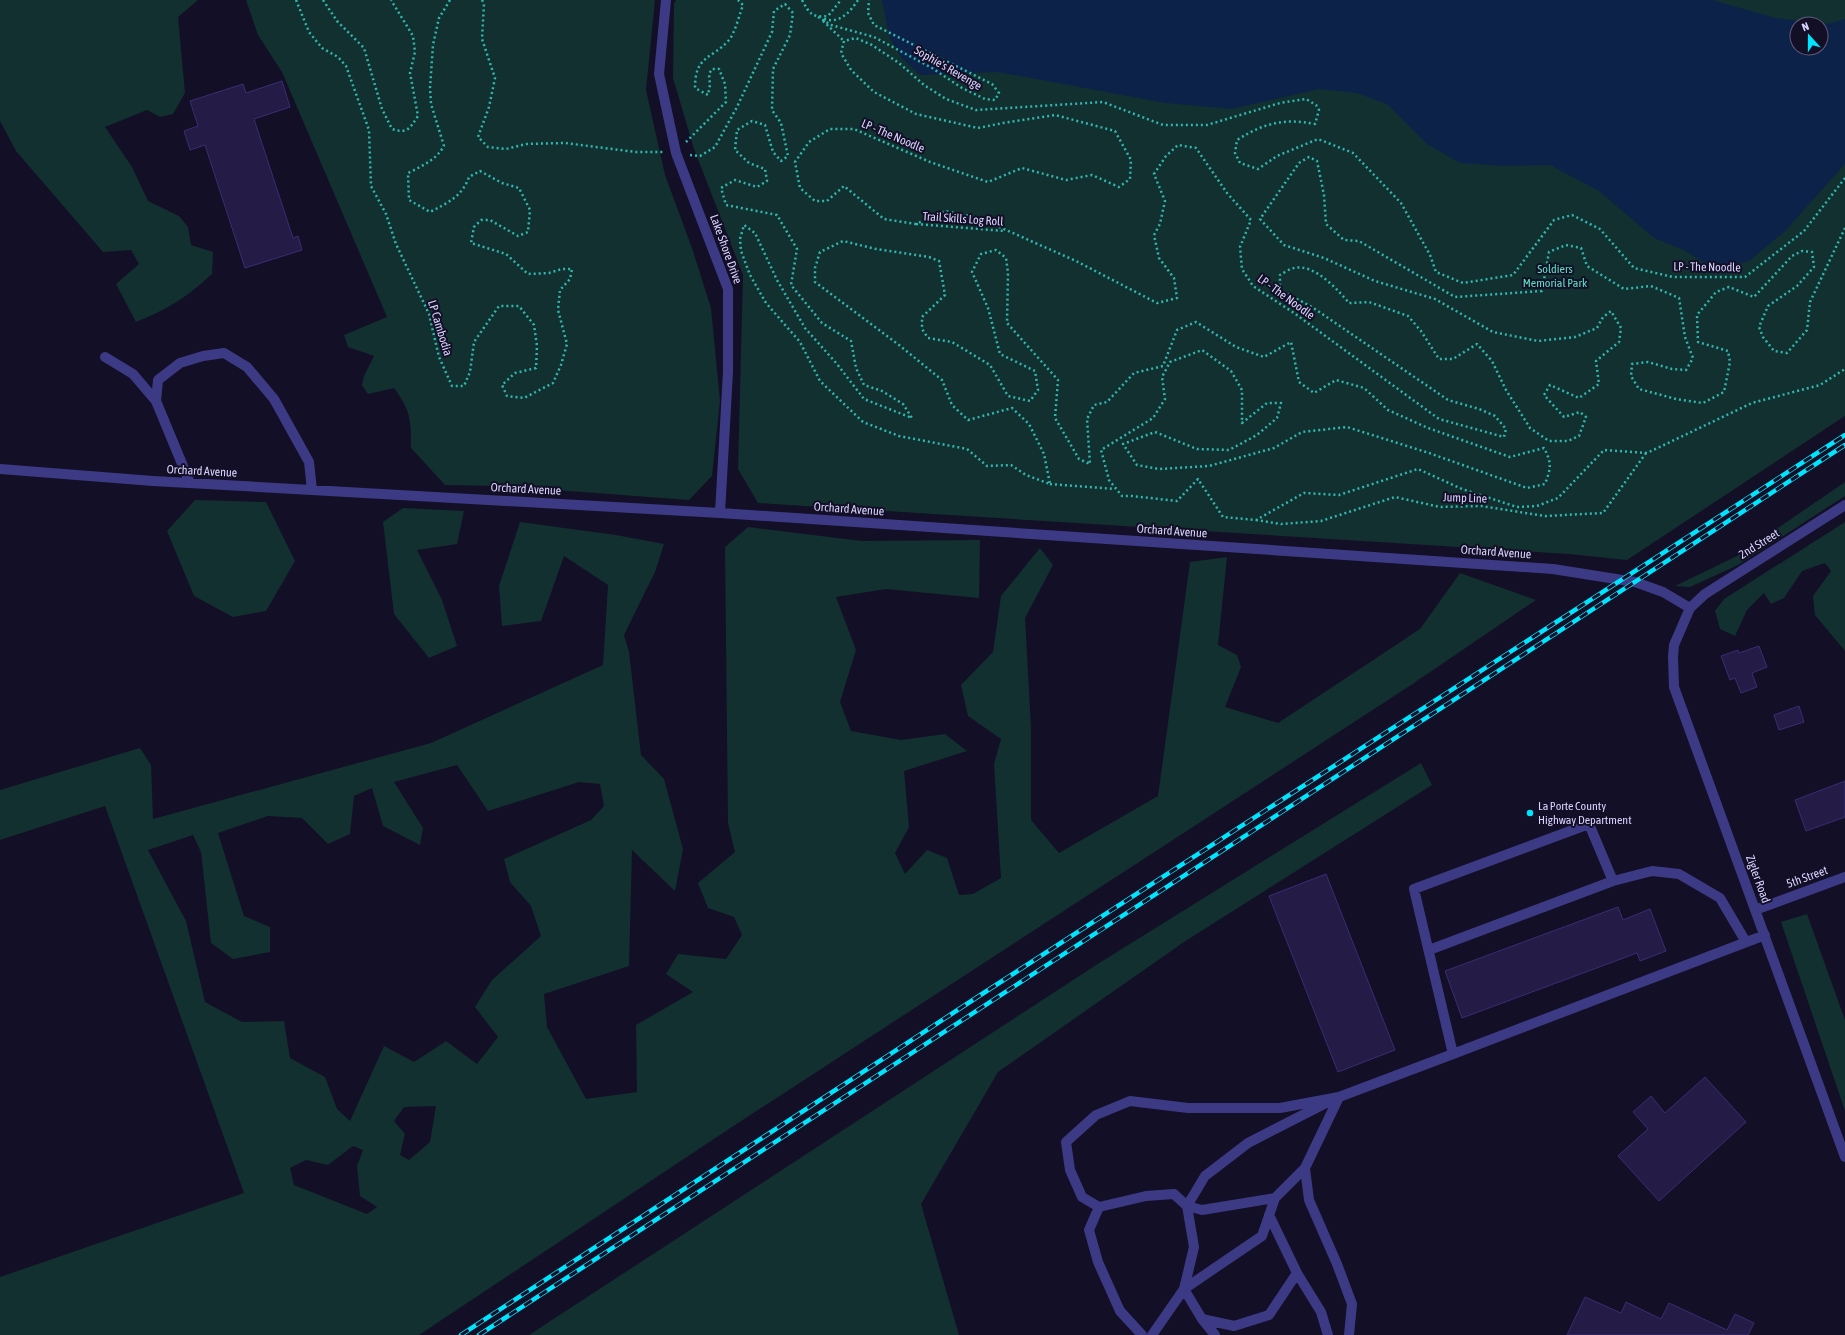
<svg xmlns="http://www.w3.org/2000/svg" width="1845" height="1335" viewBox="0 0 1845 1335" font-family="'Asap Condensed',sans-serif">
  <rect width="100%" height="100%" fill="#130f26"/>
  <path fill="#12302f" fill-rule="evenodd" d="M0 0H198L178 17 185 93 173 114 160 117 147 110 105 127 132 167 148 201 179 216 188 227 191 245 213 252 212 274C186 298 168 309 136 322L116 284 139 264 131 250 103 252 16 151 0 121Z
    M246 0H655L646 90 665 175 692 248 711 308 720 401 712 476 689 500 500 486 445 485 411 448C411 420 411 411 394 388L368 394 362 385 364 376 374 356 348 347 344 335 387 317 282 72 258 35Z
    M676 0H1845V416L1627 560 1569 554 758 503 738 469 743 275 694 149 673 78 674 4ZM1797 24H1821V48H1797Z
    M1845 482V496L1738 565 1690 587 1675 586 1737 556Z
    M195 500 266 502 295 561 266 611 233 617 194 596 167 531Z
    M403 508 464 511 457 544 417 550 442 600 457 646 429 658 394 614 383 522Z
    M520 522 616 535 664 544 655 572 624 635 629 652 641 755 664 779 683 849 675 891 632 850 629 966 544 994 547 1027 586 1099 637 1092 636 1025 693 992 666 974 678 954 726 959 742 935 734 917 708 908 698 883 735 852 728 823 725 547 748 527 862 541 980 540 979 598 886 589 836 597 856 650 840 702 851 731 901 740 945 734 967 751 904 771 909 827 895 853 905 874 927 850 947 858 959 895 973 894 1001 878 994 764 1001 739 968 716 961 685 993 652 1001 596 1040 548 1053 565 1025 618 1031 728V820L1059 853 1158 796 1190 562 1227 557 1218 645 1237 655 1241 667 1225 707 1278 723 1420 629 1460 573 1536 600 1411 685 735 1125 419 1335H0V1277L244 1193 105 806 0 840V790L140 748 151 765 153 819 431 743 603 665 608 585 564 556 541 621 502 626 499 586ZM457 765 488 811 579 782 600 784 604 806 591 820 504 859 510 882 531 906 541 936 492 980 475 1007 498 1037 477 1064 446 1041 414 1062 384 1046 350 1121 337 1109 325 1077 290 1058 284 1021 242 1022 205 1002 186 921 148 850 193 835 201 852 211 943 233 959 270 952V927L244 916 218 833 268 816 302 818 328 844 350 834 354 796 372 788 383 826 420 845 423 828 394 782ZM436 1106 430 1142 409 1160 400 1155 405 1134 394 1121 404 1107ZM353 1146 363 1150 357 1166 360 1196 377 1207 367 1214 294 1185 290 1168 306 1160 328 1165Z
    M1845 522V651L1815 615 1813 596 1831 571 1825 563 1802 571 1784 598 1771 604 1764 593 1747 610 1735 636 1720 629 1715 611 1724 599Z
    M1421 763 1432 785 1184 942 998 1072 921 1204 959 1335H529L1096 965Z
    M1807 914 1845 1020V1111L1781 922Z"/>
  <path fill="#0c2248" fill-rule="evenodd" d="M882 0H1712L1775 18 1828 24 1845 19V164L1784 232 1749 261 1715 269 1682 249 1654 238 1599 191 1550 165 1504 166 1460 163 1427 144 1387 104 1357 93 1319 89 1231 109 1166 103 998 72 920 75 900 56 889 35ZM1797 24H1821V48H1797Z"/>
  <path fill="#241b47" stroke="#3b2d73" d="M282 81 290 107 254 119 293 238 298 236 302 250 245 268 205 145 190 150 184 131 198 126 190 101 243 84 246 93Z
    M1759 646 1767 667 1752 673 1757 687 1741 693 1735 678 1730 680 1721 656 1738 650 1739 653Z
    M1799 706 1804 722 1779 730 1774 715Z
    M1845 781V817L1806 831 1795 800Z
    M1326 874 1395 1050 1338 1072 1269 896Z
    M1618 907 1623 920 1650 909 1666 951 1640 961 1637 953 1462 1018 1445 971Z
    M1705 1077 1746 1122 1659 1201 1618 1156 1648 1129 1633 1112 1651 1096 1665 1113Z
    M1585 1297 1621 1313 1626 1302 1661 1319 1669 1303 1727 1330 1735 1314 1754 1323 1748 1335H1567Z"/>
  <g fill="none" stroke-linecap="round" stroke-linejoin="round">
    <path stroke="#2fb8b0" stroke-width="2.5" stroke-dasharray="2 3" stroke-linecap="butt" d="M296 0 309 32 322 48 338 57 346 66 369 130 371 186 386 214 396 244 429 314 439 357 452 386H464L470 372 474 342 499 306H519L534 325 537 346 536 368 515 373 502 385 507 396 524 398 553 383 561 365 567 344 558 310 560 290 570 279 572 269H562L549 273 528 274 506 254 471 243 474 227 481 220H490L518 236 528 232 530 210 519 188 502 183 480 171 469 177C462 197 447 203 430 212L409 200 408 173C422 166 436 160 444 146L431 104 430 88 433 45 439 18 450 0
      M323 0 337 21 364 48 382 109 392 129C408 134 410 128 418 116L410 73 415 52 413 36 391 0
      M482 0 484 4 482 39 495 78 489 107 478 137 488 147 506 149 526 144 565 143 636 152H663
      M802 0C809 13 812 18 828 16L841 0
      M818 17 831 25 874 37 932 68 962 88 985 99 995 100 999 93 992 84 874 25 868 13 869 0
      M824 19C840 24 850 12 858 0
      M823 21 844 41
      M686 142 726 102 725 84 719 69H712L709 74 710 85 708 95 695 88C695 55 711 60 729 40 735 33 740 13 743 5L738 0
      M690 155 700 156 715 147 737 107 772 32 774 11 785 4 793 13 790 35 773 69 772 110 781 123 788 156 781 161 773 152 765 125 752 121 737 130 735 150 749 163 765 169 767 181 757 187 735 180 721 188 726 205 777 215 797 249 791 285 822 323 851 341 856 368 864 385 882 391 903 404 912 418 864 399 837 364 805 328 777 280 755 233 744 225 740 239 741 251 750 275 766 303 800 342 820 381 863 422 899 436 967 449 987 466 1011 465 1026 475 1050 484 1044 454 1029 424 1012 408 968 420 952 405 942 380 899 345 815 282V268L820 252 843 241 876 249 929 257 939 261 945 295 922 317V329L928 338 952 342 990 365 1008 396 1030 401 1038 390 1035 371 1000 354 988 308 972 272 981 254 996 250 1006 258 1008 273 1007 323 1058 380 1055 418 1079 459 1090 464 1087 419 1094 405 1107 402 1134 373 1163 366 1177 330 1196 322 1236 347 1264 357 1291 342 1299 382 1314 393 1336 380 1364 388 1388 410 1428 428 1510 457 1544 448C1552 463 1551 468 1545 484L1527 488 1429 453 1347 427 1302 432 1274 448 1209 466 1159 469 1137 465 1123 444 1155 432 1197 449 1229 450 1257 435 1277 418 1281 403H1267L1242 423V390L1231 371 1202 350 1170 362 1162 377 1165 399 1153 418 1101 450 1109 480 1122 496H1132L1177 501 1198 479 1223 517 1256 520 1304 493 1339 495 1418 469 1462 489 1517 507 1537 506 1558 498 1604 450 1647 453 1752 403 1820 385 1845 369
      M1845 178 1804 231 1745 277H1673L1634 268 1600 229 1572 215 1554 220 1513 275 1463 283 1436 272 1430 255 1401 203 1353 153 1318 139 1277 156 1258 169 1240 163 1235 153 1237 140C1264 123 1284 118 1315 124L1319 110 1316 105 1306 99 1280 103 1207 125H1163L1103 102 976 110 946 99 924 85 899 63 872 45 856 38 844 41 841 53 851 70 874 92 916 114 978 128 1003 123 1055 115 1115 131 1131 160 1130 179 1119 187 1092 175 1066 180 1022 168 988 182 930 162 854 129H830L809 142 795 162 800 188 815 201H827L844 186 884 219 916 224 945 211 979 218 1076 261 1157 303 1177 298 1174 278 1159 258 1154 235 1160 224 1165 201 1154 174 1166 156 1178 145 1196 148 1227 193 1251 220 1240 247 1242 269 1253 286 1294 313 1439 419 1504 437 1506 429 1495 416 1479 409 1448 400 1312 307 1280 290V275C1284 273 1290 268 1294 268 1314 263 1338 290 1349 303L1369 302 1408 316 1421 331 1439 359H1453L1477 344 1492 361 1506 390 1530 428 1549 441H1568L1579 436 1586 417 1580 412 1564 417 1544 395 1550 385 1579 398 1599 384 1596 361 1619 342 1621 328 1611 311 1603 317 1597 328 1575 337 1538 341 1493 332 1435 299 1375 281 1324 258 1284 245 1260 219 1299 163 1309 157 1317 161 1324 195 1326 224 1344 240 1359 241 1455 297 1542 291 1549 252 1566 245 1581 248 1587 266 1624 289 1651 286 1679 298 1685 337 1693 358 1686 370 1672 369 1648 362 1632 364 1631 376 1639 389 1676 399 1703 403 1724 392 1730 362 1728 351 1698 342 1697 315 1716 292 1729 287 1754 297 1792 256 1802 251 1812 252 1814 267 1797 286 1768 306 1759 327 1763 337 1774 351 1787 353 1807 330 1810 302 1845 228
      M916 224 1005 231
      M1050 484 1115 489
      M1256 520 1281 524 1321 521 1395 497 1440 507 1481 506 1545 516 1603 513 1646 453"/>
    <path stroke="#3d3a85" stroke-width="10" d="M666 0 659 74 676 153 728 289V372L720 513
      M105 357 133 374 156 401
      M0 469 153 481 720 513 1553 569 1635 582 1663 592 1690 608
      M190 483 156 401 158 380 180 363 203 356 224 353 247 367 274 399 309 462 312 490
      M1845 505 1705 594 1690 608 1674 645 1673 657 1674 687 1845 1157
      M1613 881 1589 824 1414 889 1453 1054 1765 935
      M1755 910 1845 877
      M1429 950 1613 881 1652 871 1679 874 1720 898 1746 942
      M1305 1168 1275 1198 1202 1210 1187 1206 1205 1176 1248 1143 1328 1102
      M1099 1207 1082 1197 1070 1170 1066 1142 1096 1115 1130 1101 1188 1108H1280L1339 1097
      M1269 1215 1297 1273 1321 1312 1328 1335
      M1202 1319 1215 1335
      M1142 1335 1120 1311 1098 1262 1089 1230 1099 1207 1146 1196 1174 1194 1187 1206 1194 1247 1184 1289 1202 1319 1234 1326 1269 1315 1297 1273
      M1152 1335 1184 1289 1262 1236 1275 1198
      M1349 1335 1352 1304 1337 1264 1309 1200 1305 1168 1339 1097 1453 1054"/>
    <g stroke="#00e5ff" stroke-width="4.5">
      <path id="rail" d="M461 1335 979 996 1845 435
        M479 1335 1845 445"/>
    </g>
    <use href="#rail" stroke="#130f26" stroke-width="3" stroke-dasharray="9" stroke-linecap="butt"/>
  </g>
  <circle fill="#00e5ff" stroke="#130f26" stroke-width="1.5" cx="1530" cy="813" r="4"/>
  <g text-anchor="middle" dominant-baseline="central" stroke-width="4" stroke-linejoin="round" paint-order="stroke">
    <g font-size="12" fill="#d9d4ff" stroke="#130f26">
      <text transform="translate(948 68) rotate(30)">Sophie's Revenge</text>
      <text transform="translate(893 136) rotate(23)">LP - The Noodle</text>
      <text transform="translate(963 219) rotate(4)">Trail Skills Log Roll</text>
      <text transform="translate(726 249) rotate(70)">Lake Shore Drive</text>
      <text transform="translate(1707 267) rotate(1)">LP - The Noodle</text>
      <text transform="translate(1286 297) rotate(36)">LP - The Noodle</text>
      <text transform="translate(440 328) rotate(73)">LP Cambodia</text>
      <text transform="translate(202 471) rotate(3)">Orchard Avenue</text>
      <text transform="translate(526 489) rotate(3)">Orchard Avenue</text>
      <text transform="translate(1465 498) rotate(2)">Jump Line</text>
      <text transform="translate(849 509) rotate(4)">Orchard Avenue</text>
      <text transform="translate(1172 531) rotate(4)">Orchard Avenue</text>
      <text transform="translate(1759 544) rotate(-32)">2nd Street</text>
      <text transform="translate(1496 552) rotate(4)">Orchard Avenue</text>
      <text transform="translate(1807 877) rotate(-20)">5th Street</text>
      <text transform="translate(1758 879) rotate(70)">Zigler Road</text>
    </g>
    <g font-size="12" fill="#5fe0c0" stroke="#130f26">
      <text x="1555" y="269">Soldiers<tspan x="1555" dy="14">Memorial Park</tspan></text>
    </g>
    <g font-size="12" fill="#d9d4ff" stroke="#130f26" text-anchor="start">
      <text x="1538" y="806">La Porte County<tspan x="1538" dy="14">Highway Department</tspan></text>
    </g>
  </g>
  <g transform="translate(1809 36) rotate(339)"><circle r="19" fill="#130f26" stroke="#625e7d"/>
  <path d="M0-3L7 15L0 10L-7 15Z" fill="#00e5ff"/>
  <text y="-6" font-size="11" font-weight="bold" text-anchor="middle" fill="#d9d4ff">N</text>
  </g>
</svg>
